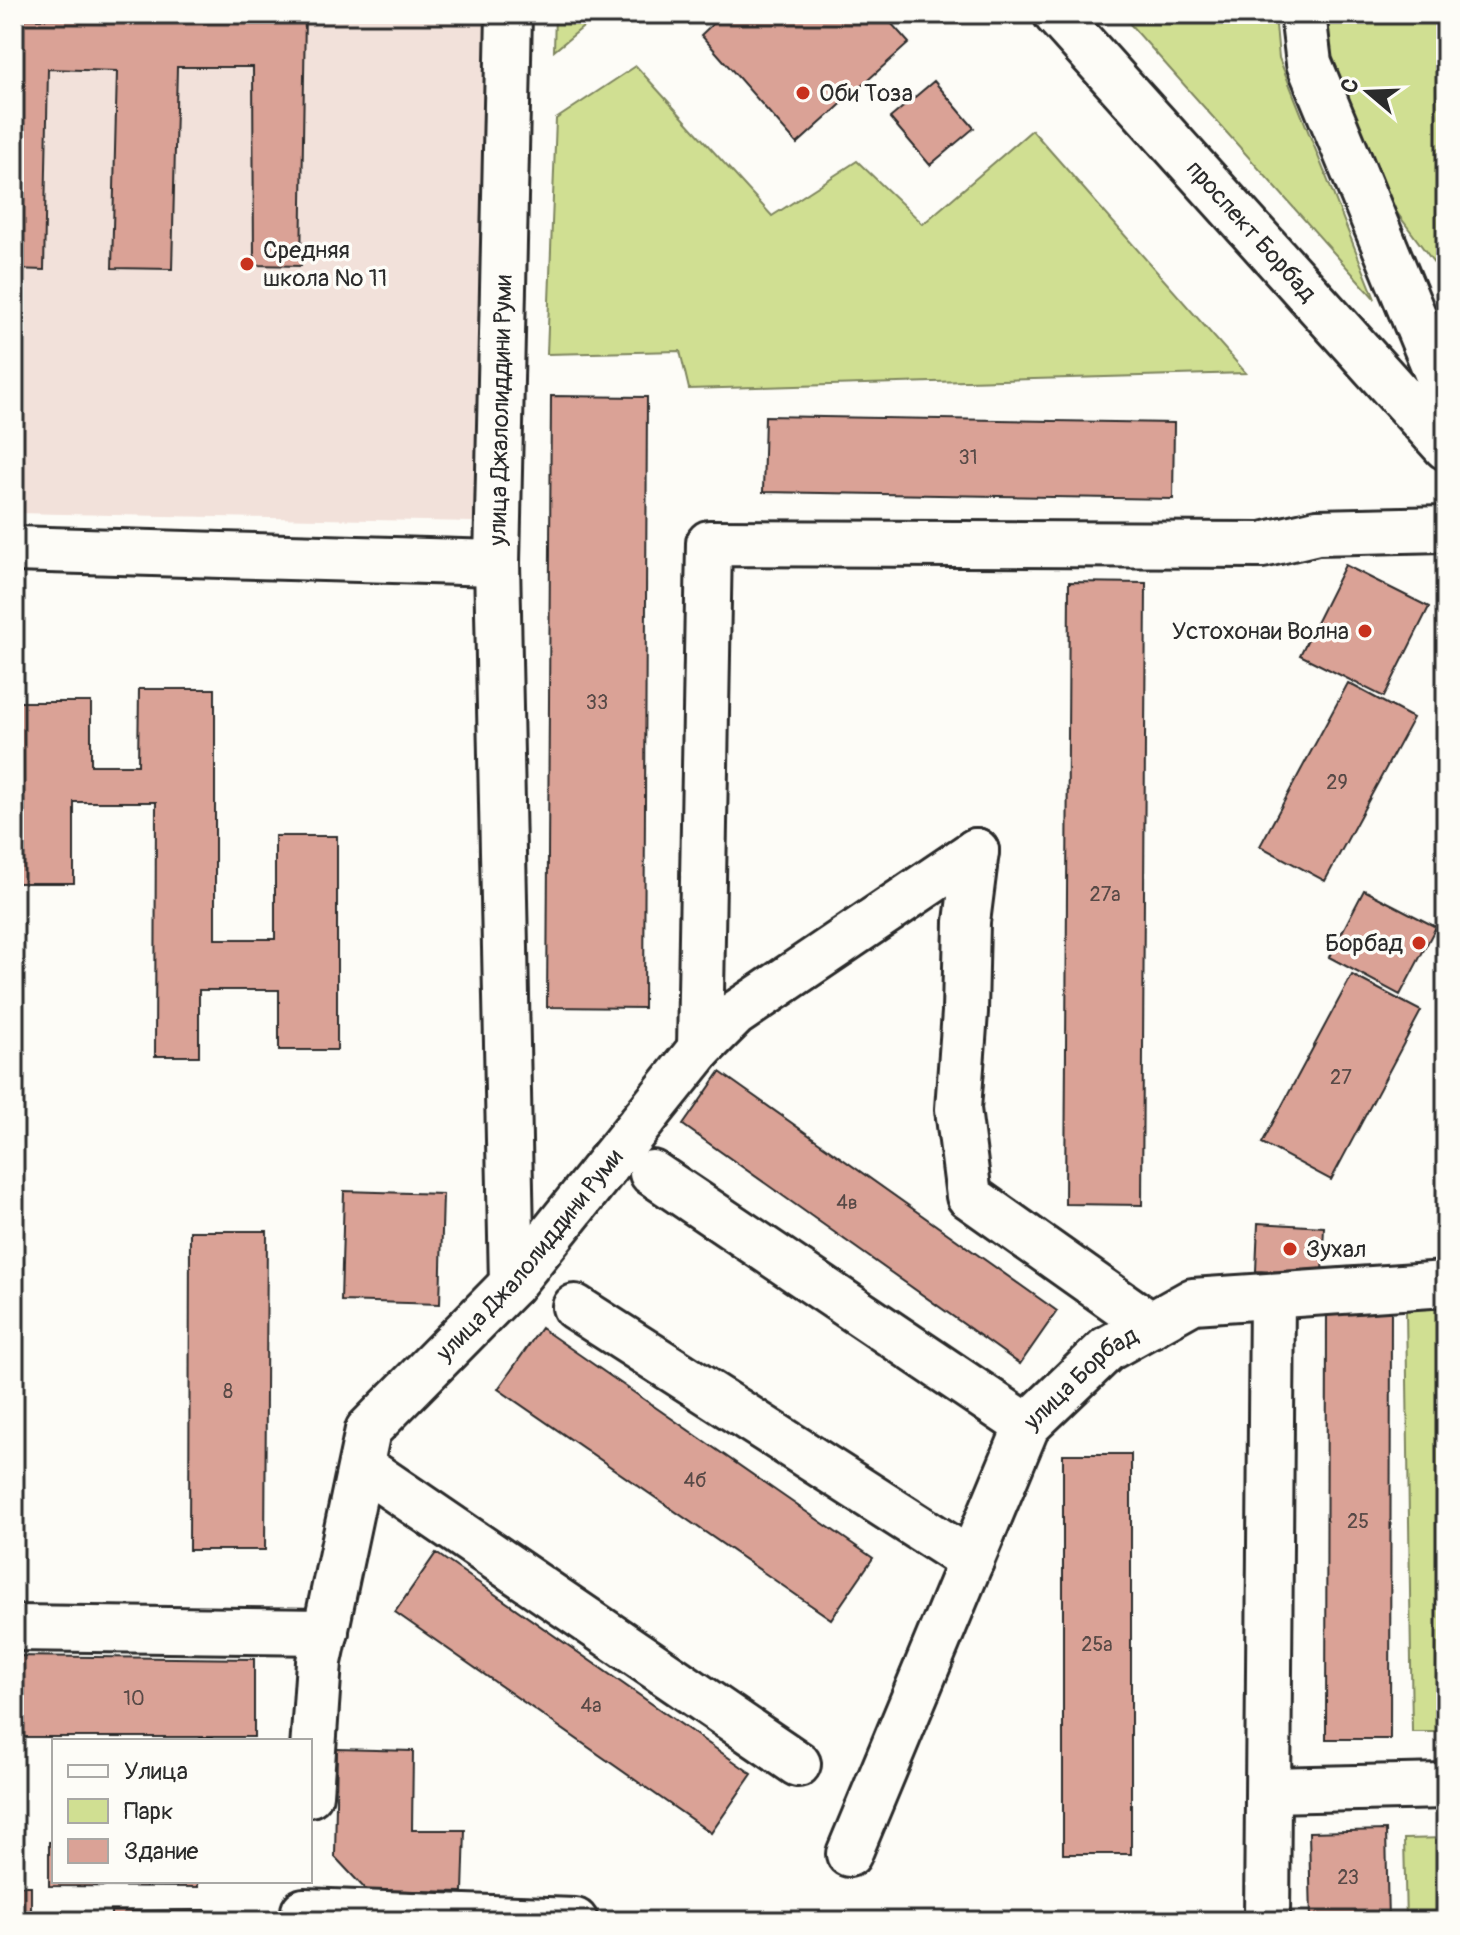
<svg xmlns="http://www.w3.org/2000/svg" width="1460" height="1935" viewBox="0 0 1460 1935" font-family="Pangolin,sans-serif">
  <rect width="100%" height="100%" fill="#fdfcf7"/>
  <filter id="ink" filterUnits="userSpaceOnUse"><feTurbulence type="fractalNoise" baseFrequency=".0125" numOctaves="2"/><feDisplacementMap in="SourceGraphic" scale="16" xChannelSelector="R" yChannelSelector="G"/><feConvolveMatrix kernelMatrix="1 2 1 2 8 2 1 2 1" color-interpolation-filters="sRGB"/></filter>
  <g filter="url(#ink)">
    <path fill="#f2e1da" d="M14 14H486L474 522 14 513Z"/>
    <path fill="#d0df92" stroke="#7e855e" stroke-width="2" d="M555 14H599L554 51Z
      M1121 14H1275L1279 58 1375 299Z
      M1316 14H1446V279L1392 206 1349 121Z
      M636 66 772 216 857 161 923 224 1032 130 1246 373 689 389 680 351 547 354 556 119Z
      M1406 1309H1446V1732H1412Z
      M1446 1838V1921H1406L1404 1839Z"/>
    <path fill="#daa296" stroke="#2b2b2b" stroke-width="2" d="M253 14H305L301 266 254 265 253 67H177L172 269 112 268 117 71 48 69 44 270 14 269V19L253 17Z
      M723 14H883L909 43 797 144 701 35Z
      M934 81 974 128 930 165 890 118Z
      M551 396 647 397 644 1008 547 1007Z
      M765 416 1174 423 1173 499 763 492Z
      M1345 565 1429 607 1384 697 1300 655Z
      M1069 582 1146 583 1142 1205 1065 1204Z
      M1348 683 1413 718 1325 881 1260 846Z
      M139 689H215V939H275V836H337V1050H279V990H199V1056H155L156 802H74V883H14V702H91V765H138Z
      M1364 890 1436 927 1400 995 1329 957Z
      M1352 975 1421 1011 1331 1180 1262 1143Z
      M720 1072 1057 1311 1020 1364 683 1125Z
      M344 1191 443 1194 440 1304 341 1301Z
      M1258 1223 1324 1227 1322 1274 1256 1271Z
      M190 1231H267L265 1550H189Z
      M1327 1303H1391L1390 1739H1326Z
      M541 1328 873 1558 831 1619 498 1389Z
      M1063 1454H1131V1854H1063Z
      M436 1553 752 1774 711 1833 395 1612Z
      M14 1656 254 1659V1737H14Z
      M337 1749 413 1751 412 1830H465L463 1892 366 1890 335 1857Z
      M1386 1830 1388 1921H1311L1309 1832Z
      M49 1842H54V1881H198V1887L49 1886Z
      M14 1886H31V1921H14Z
      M206 1910V1921H111V1911Z"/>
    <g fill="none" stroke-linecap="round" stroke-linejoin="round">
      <g stroke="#2b2b2b" stroke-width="50">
        <g id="minor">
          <path id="s1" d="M1056 14 1446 447"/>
          <path d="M1303 14 1309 63 1446 395"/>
          <path id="s2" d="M14 549 497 563 509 14"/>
          <path d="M497 563 512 1284"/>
          <path d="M976 851 967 922 965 1012 958 1109 969 1196 1151 1325"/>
          <path d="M700 1049 709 543 1262 545 1317 532 1446 529"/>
          <path d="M652 1173 1027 1426"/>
          <path d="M575 1307 971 1561"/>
          <path d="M361 1466 798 1764"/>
          <path d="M14 1628 326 1632"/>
          <path d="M1269 1790 1446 1786"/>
          <path id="s3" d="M310 1794 319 1662 368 1430 512 1284 700 1049 735 1014 976 851"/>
          <path id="s4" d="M849 1854 1027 1426 1107 1349 1193 1301 1446 1284"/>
          <path d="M304 1911 575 1921"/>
          <path d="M1267 1921 1272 1296"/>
        </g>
      </g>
      <use href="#minor" stroke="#fdfcf7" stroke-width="44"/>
    </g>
  </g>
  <g fill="#c8321e" stroke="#fdfcf7" stroke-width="3">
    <circle cx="803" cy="93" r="8"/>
    <circle cx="247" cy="264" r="8"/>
    <circle cx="1365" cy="631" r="8"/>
    <circle cx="1419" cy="943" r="8"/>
    <circle cx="1290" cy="1249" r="8"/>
  </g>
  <g text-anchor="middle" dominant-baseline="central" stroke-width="7" stroke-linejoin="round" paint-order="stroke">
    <g font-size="20" fill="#574946">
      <text x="968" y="457">31</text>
      <text x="597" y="702">33</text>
      <text x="1337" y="782">29</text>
      <text x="1105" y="894">27а</text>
      <text x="1341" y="1077">27</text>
      <text x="847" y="1202">4в</text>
      <text x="228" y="1391">8</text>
      <text x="695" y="1480">4б</text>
      <text x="1358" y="1521">25</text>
      <text x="1097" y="1644">25а</text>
      <text x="134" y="1698">10</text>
      <text x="591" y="1705">4a</text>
      <text x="1348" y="1877">23</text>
    </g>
    <g font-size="24" fill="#2b2b2b" stroke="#fdfcf7" text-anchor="start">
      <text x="819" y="93">Оби Тоза</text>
      <text x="263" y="250">Средняя<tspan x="263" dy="28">школа № 11</tspan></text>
      <text x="1349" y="631" text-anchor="end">Устохонаи Волна</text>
      <text x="1403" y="943" text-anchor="end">Борбад</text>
      <text x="1306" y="1249">Зухал</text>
    </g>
    <g font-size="24" fill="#2b2b2b" stroke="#fdfcf7">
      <text stroke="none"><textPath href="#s1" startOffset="292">проспект Борбад</textPath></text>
      <text stroke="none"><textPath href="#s2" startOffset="636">улица Джалолиддини Руми</textPath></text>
      <text stroke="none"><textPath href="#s3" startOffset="608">улица Джалолиддини Руми</textPath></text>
      <text stroke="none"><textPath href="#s4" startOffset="536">улица Борбад</textPath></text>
    </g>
  </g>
  <rect width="1460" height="1935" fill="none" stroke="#fdfcf7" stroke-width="48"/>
  <rect x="24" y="24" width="1412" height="1887" fill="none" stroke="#2b2b2b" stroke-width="3" filter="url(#ink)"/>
  <rect x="52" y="1739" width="260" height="144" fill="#fdfcf7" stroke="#a9a8a5" stroke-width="2"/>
  <rect x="68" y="1765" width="40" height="12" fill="#fdfcf7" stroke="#a9a8a5" stroke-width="2"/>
  <text x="124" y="1779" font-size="24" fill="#2b2b2b">Улица</text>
  <rect x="68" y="1799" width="40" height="24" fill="#d0df92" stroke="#a9a8a5" stroke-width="2"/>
  <text x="124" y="1819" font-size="24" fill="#2b2b2b">Парк</text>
  <rect x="68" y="1839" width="40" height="24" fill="#daa296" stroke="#a9a8a5" stroke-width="2"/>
  <text x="124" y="1859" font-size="24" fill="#2b2b2b">Здание</text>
  <g transform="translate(1368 92) rotate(289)" stroke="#fdfcf7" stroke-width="6" paint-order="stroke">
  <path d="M0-6L14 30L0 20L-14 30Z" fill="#2b2b2b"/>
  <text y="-12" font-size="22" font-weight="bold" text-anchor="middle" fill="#2b2b2b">С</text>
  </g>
</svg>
